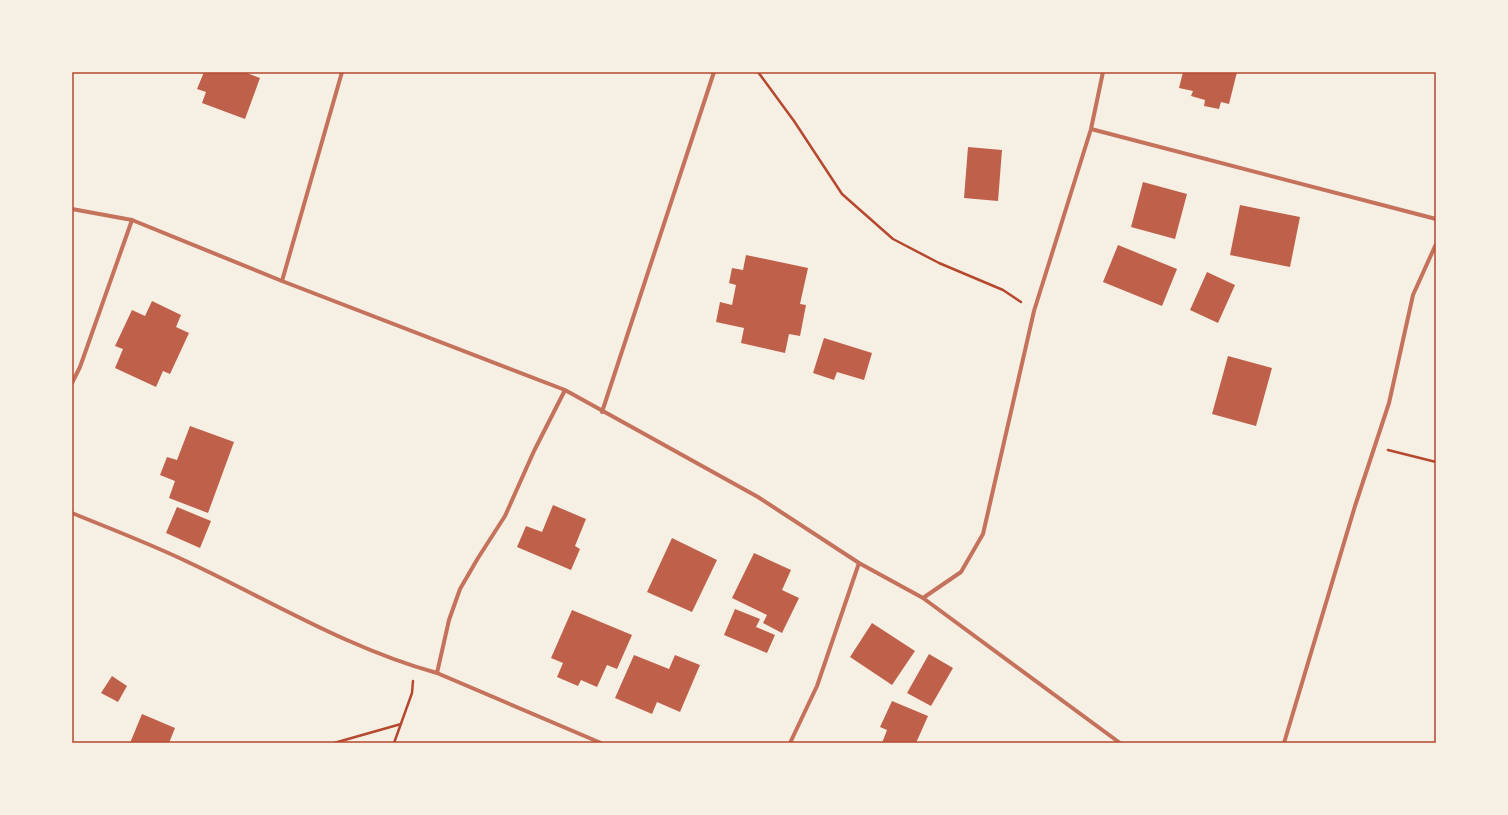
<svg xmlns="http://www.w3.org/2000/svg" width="1508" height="815" viewBox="0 0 1508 815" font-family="'PT Sans Narrow',sans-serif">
  <rect width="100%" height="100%" fill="#f6efe4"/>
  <path fill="#bf614a" d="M204 72H244L260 78 245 119 202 103 206 92 197 89Z
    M1183 72H1237L1229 104 1221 102 1219 109 1204 106 1205 100 1191 96 1193 91 1179 88Z
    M968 147 1002 150 998 201 964 198Z
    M1143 182 1187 194 1175 239 1131 227Z
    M1240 205 1300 217 1290 267 1230 255Z
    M1118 245 1177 269 1162 306 1103 282Z
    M746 255 808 268 800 304 806 305 800 336 789 334 785 353 741 343 744 328 716 322 720 302 732 305 736 285 729 283 732 268 743 270Z
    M1207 272 1235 285 1218 323 1190 310Z
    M152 301 181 315 176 327 189 333 170 374 163 371 156 387 115 368 123 349 115 346 132 310 145 316Z
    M824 338 872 353 864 380 837 372 834 380 813 373Z
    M1228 356 1272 368 1256 426 1212 414Z
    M190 426 234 442 208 513 169 498 175 481 160 475 167 457 177 460Z
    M553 505 586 519 575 546 580 549 571 570 517 547 526 526 542 532Z
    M177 507 211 521 200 548 166 533Z
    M672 538 717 560 692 612 647 592Z
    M754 553 791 570 782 590 799 598 782 633 763 623 767 615 732 598Z
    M735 609 760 619 756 627 775 635 767 653 724 635Z
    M572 610 632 635 617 669 607 665 597 687 581 680 578 686 557 677 563 663 551 658Z
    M872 623 915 651 892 685 850 657Z
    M929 654 953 668 931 706 907 693Z
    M634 655 669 669 675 655 700 665 680 712 657 702 652 714 615 698Z
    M112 676 127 686 118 702 101 693Z
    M892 701 928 716 916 743H882L887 730 880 727Z
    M142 714 175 728 169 743H130Z"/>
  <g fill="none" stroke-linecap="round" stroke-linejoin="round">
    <path stroke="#b5482f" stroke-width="2.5" d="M758 72 794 121 842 194 893 239 939 263 1003 290 1021 302
      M1388 450 1436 462
      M334 743 401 724
      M394 743 412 693 413 681"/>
    <path stroke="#c5725c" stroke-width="4" d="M1091 129 1436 219
      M72 209 132 220 282 281 565 390 758 497 859 563 923 598 1120 743
      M282 281 342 72
      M72 383 80 367 132 220
      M602 412 714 72
      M72 513C111 529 151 544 190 563 271 601 349 649 437 673L601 743
      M923 598 961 572 983 534 1034 311 1091 129 1103 72
      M437 673 449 620 460 589 478 558 505 516 534 451 565 390
      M790 743 817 686 859 563
      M1284 743 1355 506 1389 403 1413 295 1436 244"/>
  </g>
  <rect width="1508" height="815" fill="none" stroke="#f6efe4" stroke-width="146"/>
  <rect x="73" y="73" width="1362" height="669" fill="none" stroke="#b5482f" stroke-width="1.5"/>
</svg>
